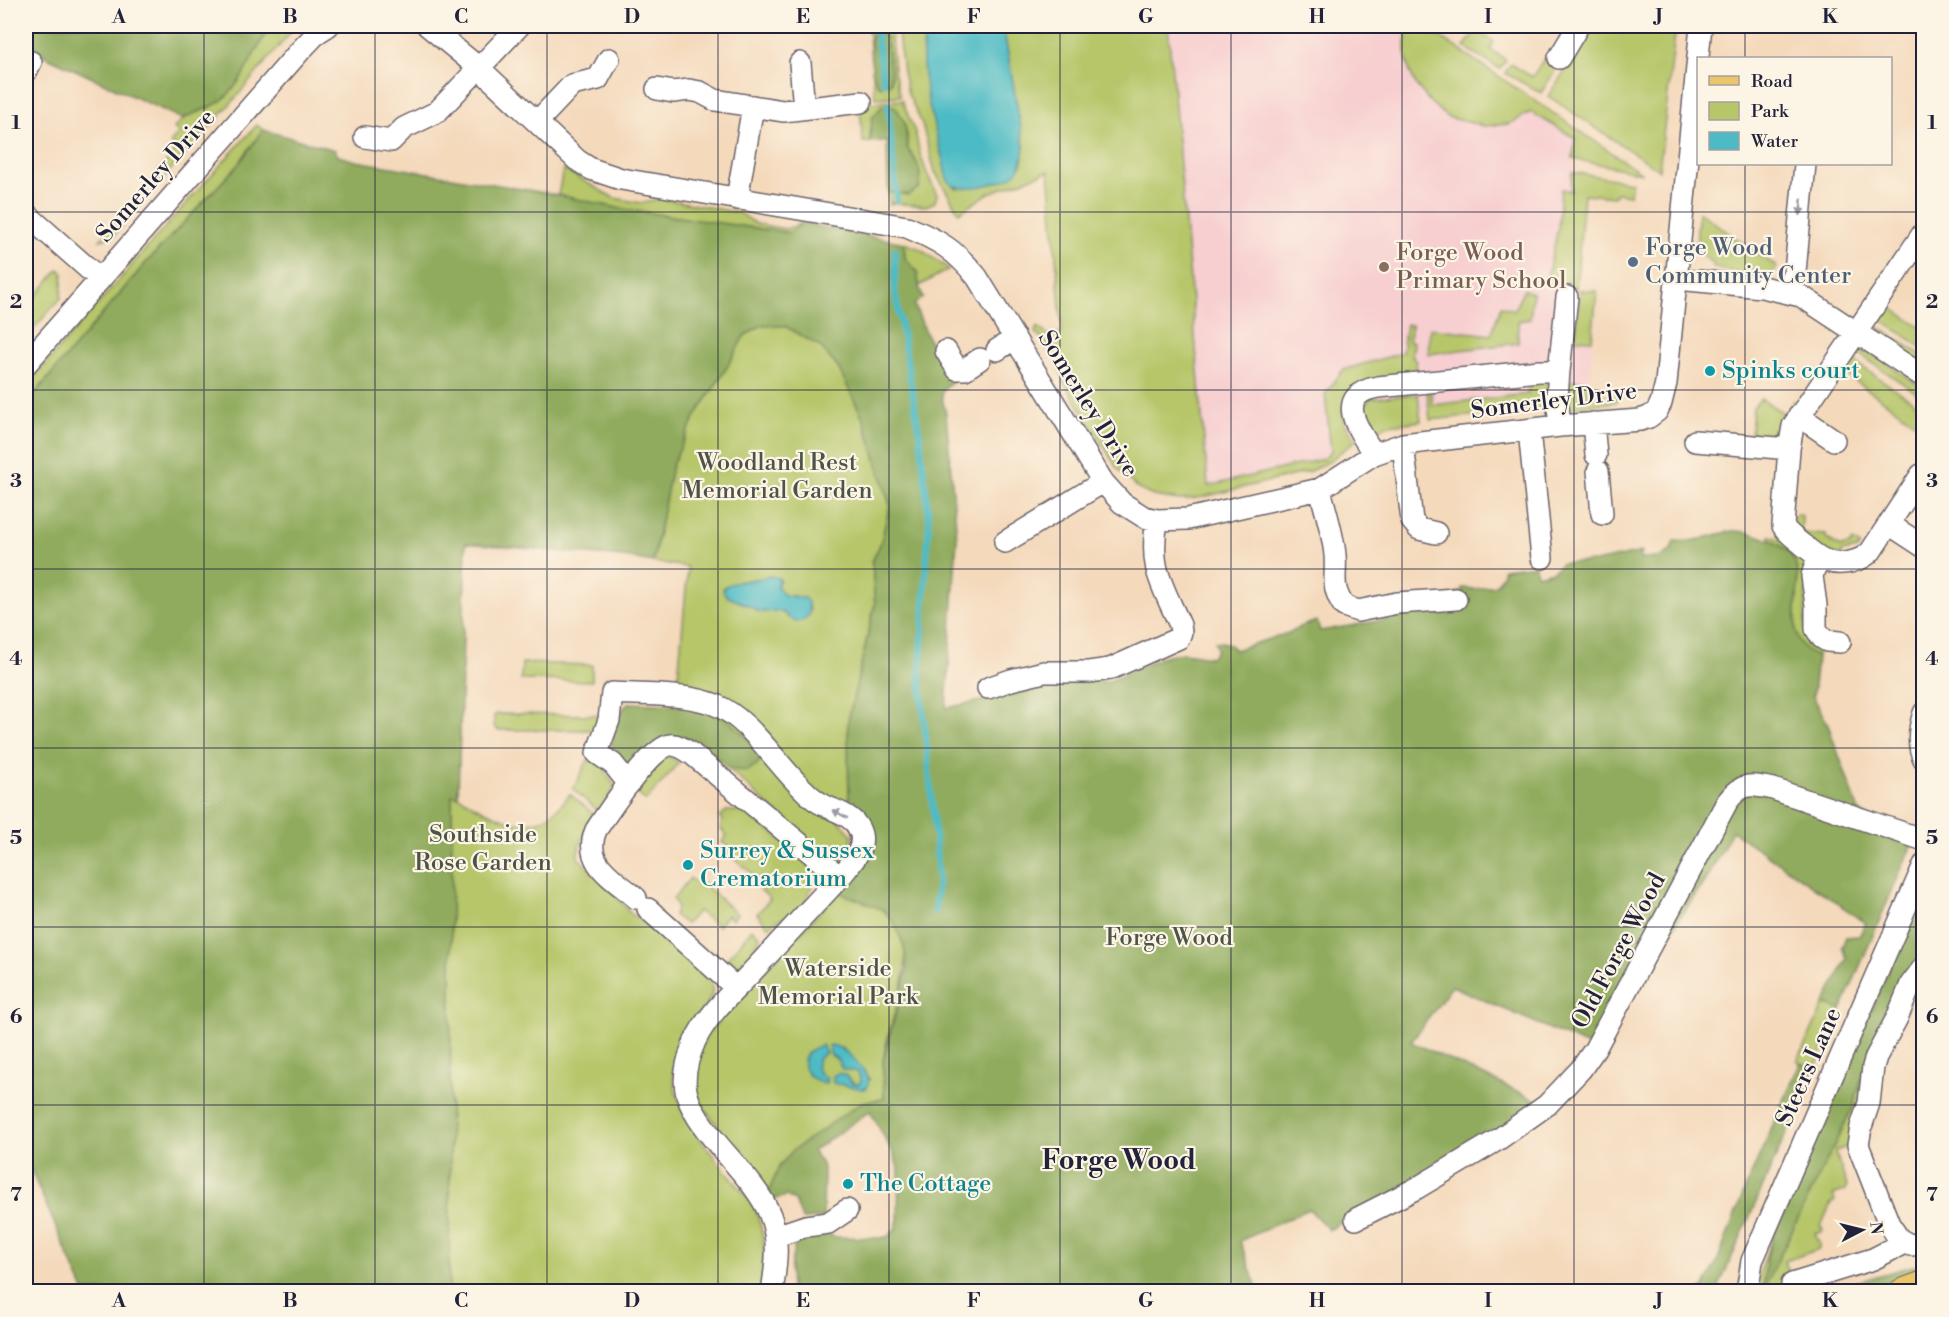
<svg xmlns="http://www.w3.org/2000/svg" width="1949" height="1317" viewBox="0 0 1949 1317" font-family="'Libre Bodoni',serif">
  <rect width="100%" height="100%" fill="#fcf5e5"/>
  <filter id="ink" filterUnits="userSpaceOnUse"><feTurbulence type="fractalNoise" baseFrequency=".0167" numOctaves="2"/><feDisplacementMap in="SourceGraphic" scale="12" xChannelSelector="R" yChannelSelector="G"/><feConvolveMatrix kernelMatrix="1 2 1 2 8 2 1 2 1" color-interpolation-filters="sRGB"/></filter>
  <filter id="wash" filterUnits="userSpaceOnUse"><feTurbulence type="fractalNoise" baseFrequency=".008" numOctaves="4" result="noise"/><feDisplacementMap in="SourceGraphic" scale="24" xChannelSelector="R" yChannelSelector="G"/><feGaussianBlur stdDeviation="1.35" result="paint"/><feColorMatrix in="noise" values="0 0 0 0 0 0 0 0 0 0 0 0 0 0 0 0 0 1.4 0 .05"/><feComposite in="paint" operator="in"/></filter>
  <g filter="url(#wash)">
    <rect width="100%" height="100%" fill="#f4d9bb"/>
    <path fill="#f7cfd0" d="M1168 26H1406V56L1409 70 1417 86 1465 123 1484 126 1509 124 1531 112 1575 138 1571 191 1580 244 1576 289 1597 291 1588 396 1371 419 1323 458 1208 487Z"/>
    <path fill="#b6c669" stroke="#6c7452" stroke-width="1.5" fill-rule="evenodd" d="M272 26H296L233 101 154 188H151L147 184 177 149 170 143 179 133 174 128C190 109 209 113 225 97 246 77 254 47 272 26Z
      M868 26H890L894 71 900 96 875 98ZM883 33 888 46 874 71 872 34Z
      M897 26H930L926 32 923 46 924 71 937 138 949 182 956 188 991 184 1022 163 1024 146 1005 37 1000 26H1168L1208 486 1323 459 1331 452 1325 394 1343 370 1402 353 1406 324 1412 325 1409 341 1414 343 1412 356 1416 361 1417 373 1343 411 1345 423 1356 440 1328 462 1308 472 1199 498 1180 500 1153 496 1138 489 1117 468 1064 382C1058 362 1053 346 1035 333L1037 327 1048 335 1062 332 1049 171 989 193 959 213 935 172 922 124 908 94 903 72Z
      M1406 26H1424L1642 173 1573 159 1575 138 1531 112 1509 124 1484 126 1447 117 1431 103 1417 86 1409 70 1406 56Z
      M1595 26H1676L1659 170 1548 96Z
      M1476 30 1494 42 1490 49 1506 60 1500 69 1464 47Z
      M1544 59 1558 66 1541 93 1505 73 1511 64 1532 77Z
      M902 100 916 135 919 151 926 171 937 195 935 202 926 206 892 203 890 205 888 192 908 194 920 182C919 168 916 159 907 148V134L870 128V142H863L860 110 863 104Z
      M257 125 263 130 237 166 145 264 26 404V386C103 299 178 210 257 125Z
      M563 169 614 198 642 203 660 198 740 213 756 224 786 229 802 223 790 233 622 209 558 195Z
      M1572 172 1632 182 1630 195 1616 193 1614 197 1584 194 1576 289 1545 285 1558 229 1561 189 1571 191Z
      M136 199H141V204L113 237 100 240Z
      M1699 212 1777 267 1768 278 1713 268 1714 263C1691 255 1697 232 1699 212Z
      M904 243 920 249 949 269 919 286 917 272 905 258Z
      M59 269 63 273 61 298 26 337V324L29 320 26 317V308Z
      M1524 290 1533 293 1530 319 1518 321V343L1428 354 1430 328 1491 335 1501 306 1514 310Z
      M1580 290 1597 291 1592 340 1575 339Z
      M1889 306 1923 329V348L1880 319Z
      M762 325 785 326 821 347 839 369 864 420 890 505 881 542 872 562 875 604 848 721 849 806 825 798 677 689 688 567 653 562 672 465 695 417 727 367 744 336ZM770 576 780 580 777 586 784 595 804 598 810 610 789 618 784 613 777 611 759 612 750 606 728 597 723 588C735 579 755 581 770 576Z
      M1875 325 1923 356V366L1885 339Z
      M1860 351 1869 352 1923 388V397L1858 353Z
      M1852 360 1923 408V428L1844 373Z
      M1543 378 1547 383 1549 408 1430 420 1427 392H1431L1433 405 1528 394V382Z
      M1573 380 1589 382 1588 396H1620L1616 402 1567 408 1568 382Z
      M1418 394 1421 421 1388 425 1378 430 1362 418V406L1372 398Z
      M1761 399 1785 414 1794 401 1798 404 1787 420 1779 438 1751 436 1753 407Z
      M1797 514 1802 516 1801 533 1826 535V538L1840 547 1850 545 1853 541 1860 546 1857 549 1842 552V556C1824 555 1804 539 1792 526L1793 517Z
      M1770 536 1787 542 1807 559 1805 629 1819 645 1817 657 1808 653 1799 641 1795 628 1797 590 1793 557 1785 548 1770 540Z
      M522 663 592 665V681L521 680Z
      M497 714 604 715 601 730H497L494 726V716Z
      M760 750 837 818 852 835C851 846 850 853 840 859L831 857 783 819 729 769 748 771Z
      M664 757H670L679 763 646 801 635 792Z
      M588 760 604 765 607 775 615 786 599 812 573 789Z
      M452 794C461 796 468 802 477 807 516 827 542 834 570 794L596 816C589 828 577 844 578 858L609 887 630 913 699 964 697 967C730 992 702 1006 686 1030 678 1042 674 1054 673 1068 671 1117 724 1167 753 1204 767 1236 765 1258 761 1291L449 1292Z
      M726 811H740L747 813 808 860C817 879 811 893 801 910L775 922 769 927 757 914 770 899 752 882 754 875 725 851 728 847 722 842 727 835 720 828 723 820 720 817Z
      M690 878 698 885 704 884 737 914 732 919 727 915 718 926 698 911 686 924 674 915 677 906 673 899Z
      M838 892C850 897 877 904 885 912 929 955 888 1012 883 1062 882 1074 884 1087 884 1099L779 1167 768 1194 698 1100 693 1069 706 1035ZM842 1048 865 1072 869 1079 862 1089 833 1076 847 1079 856 1084H859L861 1080 858 1072 840 1066 839 1061 835 1056Z
      M752 929 760 936 752 961 738 972 729 970 722 965Z
      M1824 1004 1841 1010 1815 1068 1797 1062Z
      M1865 1067 1853 1145 1835 1151 1847 1186 1844 1191 1833 1195 1835 1201 1831 1203 1821 1226 1823 1231 1815 1234 1819 1244V1249L1785 1261 1795 1291 1753 1292 1775 1228 1767 1256 1763 1288 1853 1107Z"/>
    <path fill="#90ab5d" stroke="#59664c" stroke-width="1.5" d="M26 26H272C253 48 245 83 221 101 209 109 195 112 182 119L45 56 37 49 26 44Z
      M878 30 886 37 891 71V84L880 87C870 77 869 47 872 34Z
      M882 106H894C906 119 907 131 907 148 917 160 923 172 919 188L908 195 888 192 887 141 870 142 872 118Z
      M263 130 335 150 338 156 356 161 558 195 622 209 790 233 802 223 904 243 905 258 917 272 919 286 923 298 914 304 933 350 939 353 954 380C937 391 942 397 946 414L957 539 946 708 1000 697 1018 688 1026 692 1033 691 1038 682 1079 679 1110 681 1167 655 1184 653 1211 657C1217 652 1218 649 1215 642 1224 642 1230 643 1235 650L1294 631 1299 627 1317 621 1320 631 1401 617 1462 591V588L1475 589 1496 585 1503 574V569L1535 565 1537 575 1553 571 1562 563 1595 562 1642 552 1640 559 1659 558 1671 551 1674 541C1690 543 1704 538 1719 534 1725 533 1732 530 1737 531 1752 532 1783 543 1791 555 1812 585 1774 637 1817 657L1813 696 1828 725 1859 811 1912 844 1841 1010 1824 1004 1847 958 1842 947 1846 937 1859 936 1866 923 1732 831 1711 871 1609 1025 1595 1049 1452 986 1411 1042 1547 1105 1350 1222H1342L1329 1230 1309 1209 1240 1241 1258 1291H791L790 1269 797 1234 825 1228 828 1234 835 1237 881 1238 889 1236 895 1229 898 1220 899 1171 894 1155 870 1111 813 1151 822 1164 824 1173 823 1218 802 1219 795 1201 787 1196 771 1200 768 1194 779 1167 792 1151 862 1102 884 1099 883 1061 907 970 904 947 896 926 884 910 838 892 860 866 849 806 848 721 875 604 872 562 881 542 890 505 864 420 839 369 821 347 785 326 762 325 744 336 727 367 695 417 672 465 653 562 623 557 466 543 458 796 452 795 449 1291H84L26 1159V404L145 264 237 166Z
      M628 703 689 705 727 718 760 750 759 763 747 771 729 769 699 742 683 737 631 769C625 765 619 762 615 757 607 743 617 714 628 703Z
      M1913 915 1923 923V948L1865 1067 1853 1107 1763 1290 1767 1256 1775 1228Z
      M1800 1064 1815 1068 1717 1291H1698L1704 1288 1717 1262 1748 1181Z
      M1923 1263V1272L1858 1291 1821 1292Z"/>
    <path fill="#4dbbc5" stroke="#386e80" stroke-width="1.5" d="M930 26H1000L1005 37 1024 146C1023 155 1022 169 1014 175 1003 183 957 195 949 182 945 177 944 166 943 160 934 126 921 83 923 47 924 39 926 32 930 26Z
      M770 576 779 578 777 586 784 595 804 598 808 602 809 615 802 621 796 622 789 618 784 613 777 611 759 612 750 606 728 597 723 591 725 586C738 580 755 581 770 576Z
      M822 1045 826 1053 819 1058 816 1067 821 1075 827 1078 826 1083C799 1079 795 1052 822 1045Z
      M831 1045C847 1048 861 1066 869 1079L867 1088 862 1089 833 1083V1076L838 1073 845 1075 853 1084H859L861 1080 858 1072 842 1069 839 1061 830 1054 829 1046Z"/>
    <g fill="none" stroke-linecap="round" stroke-linejoin="round">
      <path stroke="#4dbbc5" stroke-width="6" d="M875 26 884 84
        M888 105 897 201
        M895 250V291L920 436 929 520 920 677 935 833 938 881 935 913"/>
    </g>
  </g>
  <g filter="url(#ink)">
    <g fill="none" stroke-linecap="round" stroke-linejoin="round">
      <g stroke="#6c6268" stroke-width="24">
        <path id="minor" d="M428 26 479 68 577 160 591 169 621 179 907 227C940 241 954 249 977 277L1103 482 1122 503 1144 517 1157 520 1188 519 1320 489 1374 454 1403 444 1560 426 1640 420 1649 417 1657 411 1661 403 1666 383 1701 26
          M1559 58 1577 28
          M800 63 804 108
          M26 72 31 62
          M657 89 673 92 689 90 700 92 715 100 783 111 861 102
          M537 122 572 85 598 79 609 59
          M365 137 391 141 404 128 437 112 519 26
          M737 199 753 106
          M26 214 100 279
          M1677 279 1762 287 1801 296 1924 377
          M1785 291 1795 272 1805 164
          M997 350 1015 338
          M946 351 957 369H965L980 359
          M26 364 299 52 317 33 328 26
          M1559 371 1567 297
          M1799 416 1834 440
          M1593 423 1596 455
          M1529 430 1542 558
          M1695 441 1789 449
          M1403 444 1412 521 1419 529 1436 533
          M1374 454C1359 431 1332 395 1378 387L1539 371H1559L1557 398 1560 426
          M1598 471 1602 514
          M1921 475 1871 551C1861 562 1840 566 1827 561 1818 558 1811 551 1803 545 1796 539 1788 534 1783 526L1789 449 1793 426 1924 232
          M1320 489C1325 510 1333 533 1335 555 1337 576 1330 586 1344 606L1358 611 1397 603 1456 599
          M1889 524 1924 547
          M1005 542 1103 482
          M1818 557 1812 576 1816 605V629L1822 638 1827 641 1840 642
          M988 688 1011 680 1044 672H1089L1110 669 1179 638 1181 632 1180 625C1161 582 1149 569 1157 520
          M1924 713C1919 728 1917 745 1924 759
          M629 784 613 764 597 753 609 720 612 693C643 695 687 693 716 705 751 720 776 764 804 790 809 795 815 801 822 804 834 811 853 815 859 829 868 847 851 864 840 877 810 909 780 942 750 974 730 995 707 1015 695 1041 688 1057 682 1077 687 1095 700 1137 753 1173 770 1215 780 1240 776 1266 772 1292
          M636 898C613 878 582 863 596 830 608 812 651 747 670 745 678 744 686 750 692 754L840 877
          M648 909 736 988
          M1924 967 1911 984 1897 1018 1876 1057 1873 1067 1869 1103 1861 1127 1858 1145 1889 1224 1899 1239 1910 1245 1924 1244
          M1356 1219 1417 1188 1499 1139 1547 1105 1581 1069 1595 1049 1727 802C1742 782 1750 784 1773 789L1924 840
          M776 1236 806 1226 828 1223 847 1210
          M1792 1284 1873 1259 1904 1243
          M1747 1292 1752 1261 1924 865"/>
      </g>
      <g stroke="#6c6268" stroke-width="28">
        <path id="major" d="M1902 1292 1924 1284"/>
      </g>
      <use href="#minor" stroke="#fff" stroke-width="21"/>
      <use href="#major" stroke="#edc569" stroke-width="26"/>
    </g>
    <defs><path id="oneway-solid" d="M-6-.8H1V-3.2L6.5 0L1 3.2V.8H-6Z" transform="scale(1.5)"/></defs>
    <g fill="#9c9ca7">
      <use href="#oneway-solid" transform="translate(1801 207) rotate(95)"/>
      <use href="#oneway-solid" transform="translate(840 814) rotate(-151)"/>
    </g>
  </g>
  <path fill="none" stroke="#22223b" stroke-width="1.5" stroke-opacity="0.55" d="M204 26V1292M375 26V1292M547 26V1292M718 26V1292M889 26V1292M1060 26V1292M1231 26V1292M1402 26V1292M1574 26V1292M1745 26V58M1745 164V1292M26 212H1924M26 390H1924M26 569H1924M26 748H1924M26 927H1924M26 1105H1924"/>
  <circle fill="#5c6f8a" stroke="#fcf5e5" stroke-width="2" cx="1633" cy="262" r="6"/>
  <circle fill="#8d6e63" stroke="#fcf5e5" stroke-width="2" cx="1384" cy="267" r="6"/>
  <g fill="#0f9aa8" stroke="#fcf5e5" stroke-width="2">
    <circle cx="1710" cy="371" r="6"/>
    <circle cx="688" cy="865" r="6"/>
    <circle cx="848" cy="1184" r="6"/>
  </g>
  <g text-anchor="middle" dominant-baseline="central" stroke-width="4.5" stroke-linejoin="round" paint-order="stroke">
    <g font-size="24" fill="#22223b" stroke="#fcf5e5">
      <text transform="translate(156 176) rotate(-49)">Somerley Drive</text>
      <text transform="translate(1554 401) rotate(-7)">Somerley Drive</text>
      <text transform="translate(1088 404) rotate(58)">Somerley Drive</text>
      <text transform="translate(1619 951) rotate(-62)">Old Forge Wood</text>
      <text transform="translate(1809 1067) rotate(-66)">Steers Lane</text>
    </g>
    <g font-size="24" fill="#4e5e75" stroke="#fcf5e5" text-anchor="start">
      <text x="1645" y="248">Forge Wood<tspan x="1645" dy="28">Community Center</tspan></text>
    </g>
    <g font-size="24" fill="#785e54" stroke="#fcf5e5" text-anchor="start">
      <text x="1396" y="253">Forge Wood<tspan x="1396" dy="28">Primary School</tspan></text>
    </g>
    <g font-size="24" fill="#0d838f" stroke="#fcf5e5" text-anchor="start">
      <text x="1722" y="371">Spinks court</text>
      <text x="700" y="851">Surrey &amp; Sussex<tspan x="700" dy="28">Crematorium</tspan></text>
      <text x="860" y="1184">The Cottage</text>
    </g>
    <g font-size="24" fill="#4e5349" stroke="#fcf5e5">
      <text x="777" y="463">Woodland Rest<tspan x="777" dy="28">Memorial Garden</tspan></text>
      <text x="483" y="835">Southside<tspan x="483" dy="28">Rose Garden</tspan></text>
      <text x="1169" y="938">Forge Wood</text>
      <text x="838" y="969">Waterside<tspan x="838" dy="28">Memorial Park</tspan></text>
    </g>
    <g font-size="27" font-weight="bold" fill="#22223b" stroke="#fcf5e5">
      <text x="1119" y="1161">Forge Wood</text>
    </g>
  </g>
  <rect width="1949" height="1317" fill="none" stroke="#fcf5e5" stroke-width="66"/>
  <rect x="1697" y="57" width="195" height="108" fill="#fcf5e5" stroke="#a5a1a1" stroke-width="1.5"/>
  <rect x="1709" y="76" width="30" height="9" fill="#edc569" stroke="#a5a1a1" stroke-width="1.5"/>
  <text x="1751" y="87" font-size="18" fill="#22223b">Road</text>
  <rect x="1709" y="102" width="30" height="18" fill="#b6c669" stroke="#a5a1a1" stroke-width="1.5"/>
  <text x="1751" y="117" font-size="18" fill="#22223b">Park</text>
  <rect x="1709" y="132" width="30" height="18" fill="#4dbbc5" stroke="#a5a1a1" stroke-width="1.5"/>
  <text x="1751" y="147" font-size="18" fill="#22223b">Water</text>
  <g transform="translate(1862 1230) rotate(83)" stroke="#fcf5e5" stroke-width="4.5" paint-order="stroke">
  <path d="M0-4.5L10 22L0 15L-10 22Z" fill="#22223b"/>
  <text y="-9" font-size="16" font-weight="bold" text-anchor="middle" fill="#22223b">N</text>
  </g>
  <rect x="33" y="33" width="1883" height="1251" fill="none" stroke="#22223b" stroke-width="2"/>
  <g font-size="20" text-anchor="middle" font-weight="bold" fill="#22223b">
    <text x="119" y="23">A</text>
    <text x="290" y="23">B</text>
    <text x="461" y="23">C</text>
    <text x="632" y="23">D</text>
    <text x="803" y="23">E</text>
    <text x="974" y="23">F</text>
    <text x="1146" y="23">G</text>
    <text x="1317" y="23">H</text>
    <text x="1488" y="23">I</text>
    <text x="1659" y="23">J</text>
    <text x="1830" y="23">K</text>
    <text x="16" y="129">1</text>
    <text x="1932" y="129">1</text>
    <text x="16" y="308">2</text>
    <text x="1932" y="308">2</text>
    <text x="16" y="487">3</text>
    <text x="1932" y="487">3</text>
    <text x="16" y="665">4</text>
    <text x="1932" y="665">4</text>
    <text x="16" y="844">5</text>
    <text x="1932" y="844">5</text>
    <text x="16" y="1023">6</text>
    <text x="1932" y="1023">6</text>
    <text x="16" y="1201">7</text>
    <text x="1932" y="1201">7</text>
    <text x="119" y="1307">A</text>
    <text x="290" y="1307">B</text>
    <text x="461" y="1307">C</text>
    <text x="632" y="1307">D</text>
    <text x="803" y="1307">E</text>
    <text x="974" y="1307">F</text>
    <text x="1146" y="1307">G</text>
    <text x="1317" y="1307">H</text>
    <text x="1488" y="1307">I</text>
    <text x="1659" y="1307">J</text>
    <text x="1830" y="1307">K</text>
  </g>
</svg>
